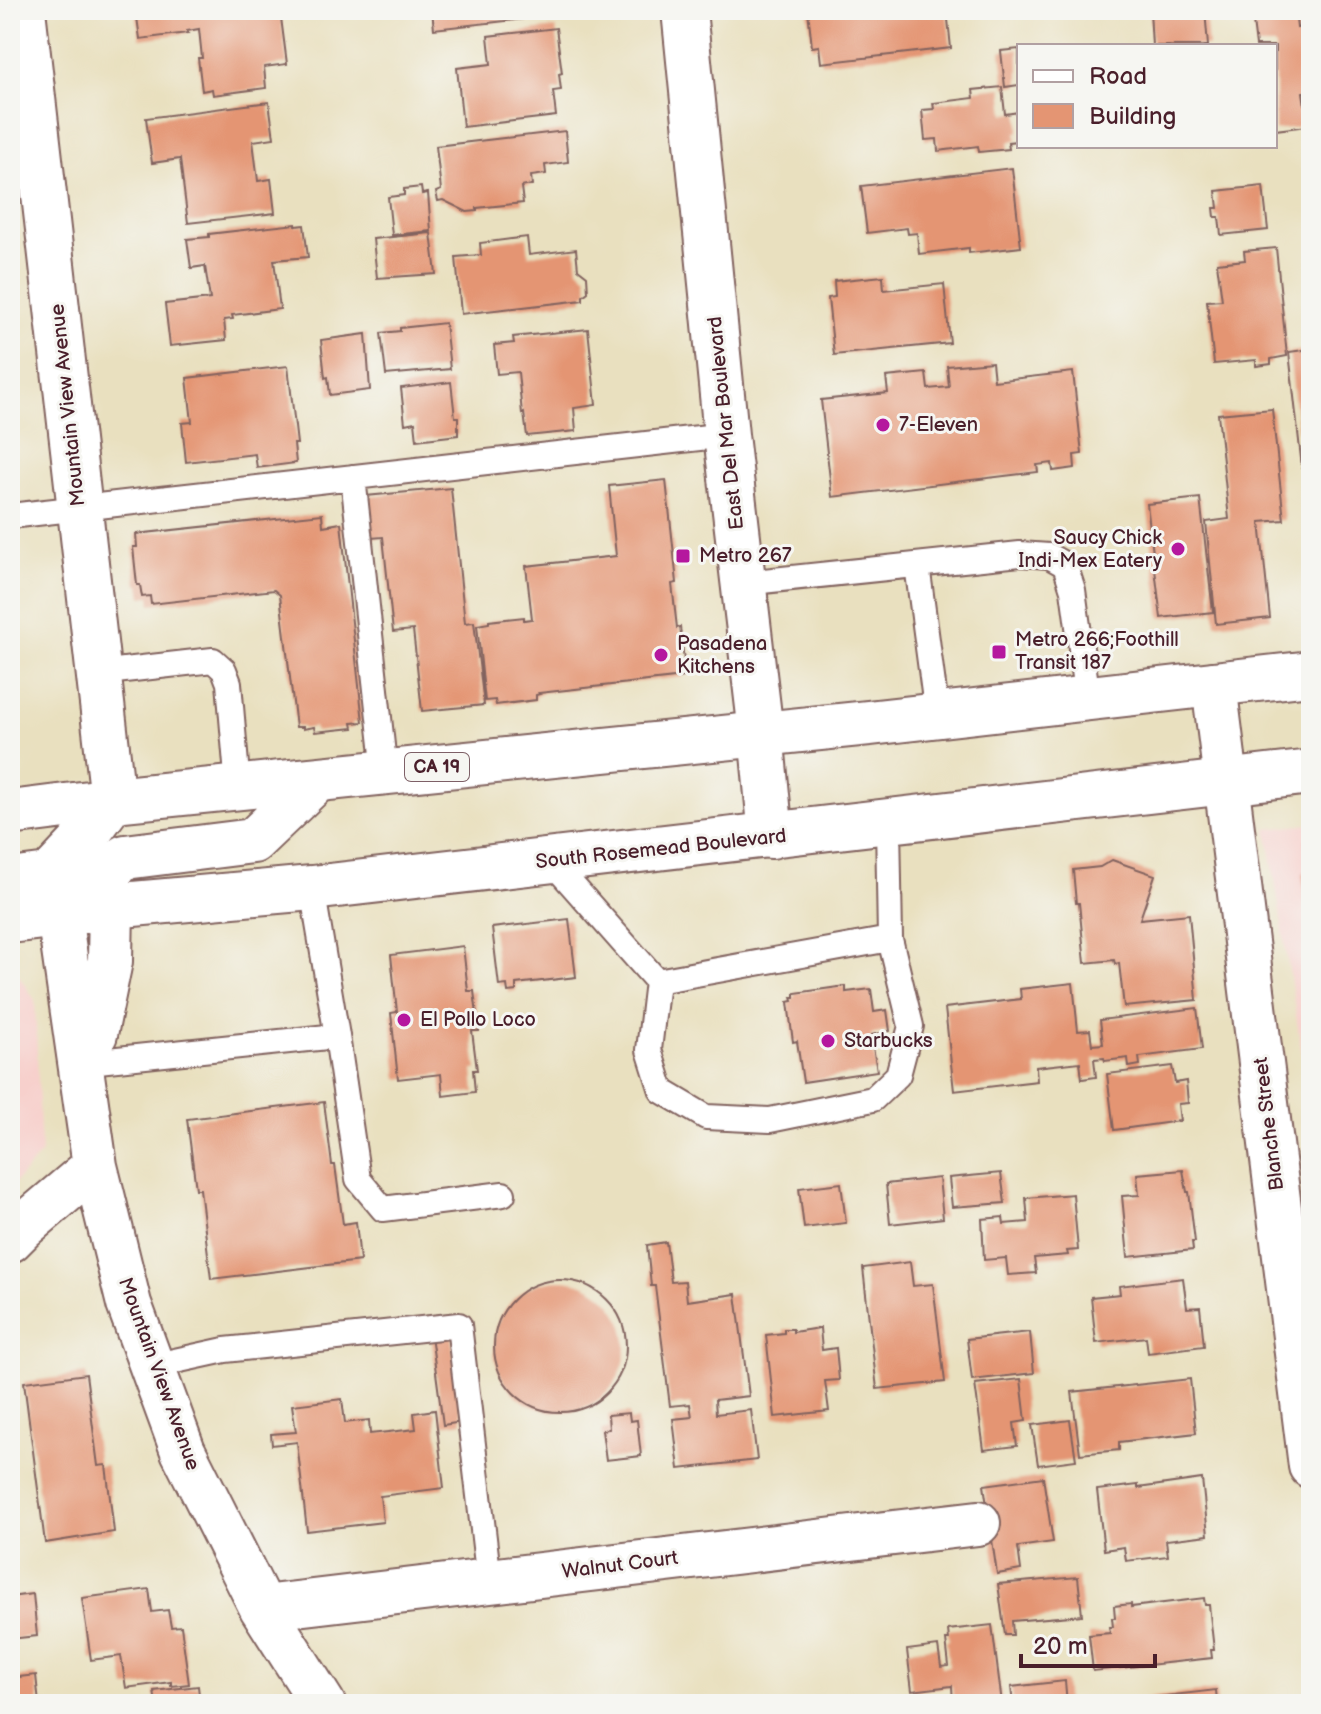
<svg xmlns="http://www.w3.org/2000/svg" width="1321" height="1714" viewBox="0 0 1321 1714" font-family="'Balsamiq Sans',sans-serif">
  <rect width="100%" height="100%" fill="#f6f6f2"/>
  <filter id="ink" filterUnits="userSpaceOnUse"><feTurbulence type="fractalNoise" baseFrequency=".0125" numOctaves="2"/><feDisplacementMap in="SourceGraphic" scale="16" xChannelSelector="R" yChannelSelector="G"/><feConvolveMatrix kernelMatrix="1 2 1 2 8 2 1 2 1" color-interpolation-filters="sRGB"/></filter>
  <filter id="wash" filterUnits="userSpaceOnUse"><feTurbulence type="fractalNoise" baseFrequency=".006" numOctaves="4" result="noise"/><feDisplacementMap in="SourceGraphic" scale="32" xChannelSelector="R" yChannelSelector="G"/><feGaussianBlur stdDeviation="1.8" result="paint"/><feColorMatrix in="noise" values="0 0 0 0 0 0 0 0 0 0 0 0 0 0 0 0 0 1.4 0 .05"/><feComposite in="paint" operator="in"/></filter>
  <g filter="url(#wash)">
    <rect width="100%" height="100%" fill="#e9e0bf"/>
    <path fill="#f7d0cc" d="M1311 824V1112L1267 829Z
      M19 976 35 1000 41 1154 10 1188V977Z"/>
    <g id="blocks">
      <path fill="#e49573" d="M136 10H280L287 64 264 67 266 88 213 95 212 89 202 91 198 58H202L199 29 187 31 188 33 140 39Z
        M432 10H551V16L434 29Z
        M808 10H947L951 48 821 63 819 46 812 47Z
        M1150 10H1205L1208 46H1152Z
        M1279 10H1295L1297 28 1310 26 1311 91 1303 92 1308 126 1275 130V46H1256L1252 13Z
        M556 28 562 73 559 74 561 90 553 91 556 116 463 127 457 68 491 64 488 36Z
        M1019 49V85L1005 87 1001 51Z
        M1002 87 1005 114 1019 112V132H1016L1017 141 1008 142 1009 149 979 152 978 146 938 151 937 139 925 140 922 110 934 109 933 103 974 98 973 90Z
        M269 102 274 138 253 141 258 181 271 179 275 213 188 223 180 159 152 163 146 118Z
        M565 131 568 162 545 165 546 174 531 176 532 185 521 187 523 203 477 208V211L467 212 443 200 438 201 436 192 441 190 436 146Z
        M1012 168 1021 247 969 253V248L919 254 917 233 908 234 907 228 867 233 861 186Z
        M1263 186 1268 230 1221 235 1219 217H1215L1214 208H1218L1216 191Z
        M421 187 422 194 428 193 431 231 392 235 388 197 404 195V189Z
        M296 224V226L304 225 308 257 274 260 280 309 232 315 233 319 224 320 226 340 170 346 165 304 210 299 205 266 191 268 187 239 209 237V234Z
        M431 233 436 274 377 278 373 239Z
        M527 237 529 255 576 249 578 269 587 276 588 292 583 296V300L461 314 456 257 481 255 480 243Z
        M1276 248 1287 356 1271 359V364L1256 366V360L1214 364 1207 301 1222 300 1217 263 1245 260 1244 251Z
        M883 276 884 290 944 284 950 343 834 355 828 298 835 297 834 281Z
        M445 323 450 369 386 375 381 333 400 331V328Z
        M588 329 596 405 574 408 576 431 527 436 524 413 522 414 518 372 497 374 494 345 514 343 513 337Z
        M366 334 370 390 330 395 328 377 325 378 321 340Z
        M1311 349V530H1309L1289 352Z
        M992 362 994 381 1073 372 1082 454 1074 455 1075 468 1053 471 1052 463 1037 465 1038 472 832 497 821 400 888 393 886 377 926 373 928 389 949 387 947 366Z
        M288 366 297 444H294L296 463 257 468 255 454 186 462 182 423 192 422 187 378Z
        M451 382 455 417H458V435L417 440 415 422 405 424 401 388Z
        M1272 409 1284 520 1260 522 1270 618 1216 624 1206 522 1229 519 1218 414Z
        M666 480 677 583 672 584 677 628 680 627 684 661H681L683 677 539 693 540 694 536 695V700L496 705 495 700 485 701 477 625 489 623V621L524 617V620L532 619 526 566 616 556 609 486Z
        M451 488 465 623 474 622 484 705 422 711 413 630 393 632 383 537 371 538 366 496Z
        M1200 498 1213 612 1161 618 1147 504Z
        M322 514 323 526 341 523 363 722 352 723 353 728 315 732 314 727 303 729V727H296L280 595 274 590 151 604 150 596 142 597 140 585H137L133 547H137L136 534Z
        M1311 839V923L1308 924 1302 873 1308 872 1305 840Z
        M1112 860 1155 875 1140 919 1189 914 1197 1000 1124 1007 1119 963 1115 964 1114 960 1085 963 1079 903H1076L1073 870 1100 867Z
        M569 919 576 977 516 984V991L508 992 507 985 499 986 492 928Z
        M463 946 468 991H474L479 1031H472L477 1070H473L475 1092 443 1096 441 1074 398 1079 391 1013 397 1012 391 955Z
        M1073 983 1078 1031 1090 1030 1092 1045 1103 1044 1100 1020 1197 1008 1202 1049 1139 1057 1140 1065 1129 1067 1128 1058 1105 1061 1104 1058 1094 1059 1096 1077 1082 1079 1080 1062 1036 1067 1037 1081 954 1091 945 1008 1021 999 1020 989Z
        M846 986V992L871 989 874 1012 887 1010 890 1031 871 1035 877 1071 803 1082 797 1041 793 1042 788 1002 793 1001 792 997H795V993Z
        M1172 1066 1175 1083 1186 1081 1188 1103 1178 1104 1180 1121 1114 1130 1107 1074Z
        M324 1102 332 1165H335L343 1224 356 1222 360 1261 211 1279 200 1189H196L187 1119Z
        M1183 1170 1187 1192H1189L1195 1242H1192L1193 1250 1128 1257 1122 1196 1139 1195 1137 1174Z
        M1001 1173 1005 1203 952 1207 949 1178Z
        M939 1178 943 1218 890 1224 886 1184Z
        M841 1183 846 1223 804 1228 799 1188Z
        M1073 1194 1078 1250 1067 1251 1068 1255 1034 1258 1036 1273 1008 1275 1006 1258 984 1260 982 1219 1003 1217 1004 1224 1028 1222 1026 1198Z
        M666 1242 671 1282 685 1281 687 1301 736 1294 749 1396 715 1400 716 1414 751 1410 757 1460 679 1469 673 1419 692 1417 690 1404 670 1406 655 1286H651L647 1245Z
        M910 1262 913 1286 933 1284 945 1382 877 1389 863 1268Z
        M1183 1278 1187 1308 1200 1307 1204 1346 1148 1353 1146 1337 1096 1343 1091 1297 1120 1294 1119 1286Z
        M494 1346a66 66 0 1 1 132 0a66 66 0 1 1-132 0Z
        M820 1328 822 1350 836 1348 839 1380 825 1381 829 1411 775 1417 766 1335 784 1333V1329H793V1332Z
        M451 1332 462 1422 443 1425 431 1335Z
        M1030 1332 1034 1373 972 1380 967 1339Z
        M86 1374 98 1466 106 1465 114 1532 45 1543 24 1382Z
        M1021 1379 1026 1421 1014 1423 1017 1446 984 1450 975 1384Z
        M1190 1379 1196 1433 1119 1442V1450L1080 1454 1072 1392Z
        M342 1399 345 1423 369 1420 370 1434 416 1429 414 1413 435 1410 444 1488 380 1496 383 1522 307 1531 297 1442 272 1445 271 1434 296 1432 292 1405Z
        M629 1413 630 1421 637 1420 641 1456 606 1460 602 1430 609 1429 608 1415Z
        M1070 1420 1076 1460 1038 1465 1032 1425Z
        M1043 1477 1053 1542 1018 1547 1021 1570 997 1574 984 1485Z
        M1202 1479 1208 1535 1166 1540 1168 1556 1126 1561 1124 1547 1104 1550 1097 1490 1138 1485V1488Z
        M1078 1577 1082 1615 1012 1621 1013 1635H1005L998 1584Z
        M149 1589 152 1612 168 1610 171 1627 181 1626 189 1684 171 1686V1682L126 1688 121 1656 91 1660 82 1598Z
        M33 1594 37 1636 10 1639V1597Z
        M1204 1598 1205 1605H1209L1214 1650H1211L1212 1658 1093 1671 1089 1635 1110 1633 1109 1627H1113L1112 1618H1115L1114 1606 1131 1604V1607Z
        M992 1625 1002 1703 953 1704 952 1686 912 1691 907 1650 938 1646 941 1667 949 1666 946 1640H949L948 1630Z
        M36 1675 39 1704H10V1678Z
        M1065 1681 1067 1704H1013L1011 1687Z
        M198 1686 200 1704H156L154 1691Z
        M1216 1690 1217 1704H1131L1130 1700Z"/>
    </g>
  </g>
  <g filter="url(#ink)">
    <use href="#blocks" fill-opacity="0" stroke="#82635f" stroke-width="2"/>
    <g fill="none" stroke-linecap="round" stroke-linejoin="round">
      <g stroke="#82635f" stroke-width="28">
        <path id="lane" d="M353 477 385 773
          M10 516 726 435
          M917 565 937 715
          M744 583 1020 554 1049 556 1065 565 1073 590 1088 699
          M98 673 213 660 224 670 229 683 238 788
          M551 861 657 981 649 1050 662 1091 706 1117 770 1120 873 1099 898 1075 911 1026 890 939 888 823
          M312 888 337 1036 358 1179 383 1209 503 1194
          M657 981 890 939
          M79 1063 337 1036
          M152 1366 225 1350 459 1325 489 1581"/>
      </g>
      <g stroke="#82635f" stroke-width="48">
        <path id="street" d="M23 10 113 800
          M1214 684 1311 1466
          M59 915 95 1166 129 1304 183 1451 262 1608 323 1704
          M82 1058 95 1034 110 961 111 906
          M10 1240 23 1227 95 1166
          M262 1608 978 1523"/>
      </g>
      <g stroke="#82635f" stroke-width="48">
        <path id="secondary" d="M684 10 726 435 761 733 771 836"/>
      </g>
      <g stroke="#82635f" stroke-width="48">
        <path id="primary" d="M10 813 113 800 869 723 1311 673
          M10 881 49 876 84 839 113 800
          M59 915 125 857 253 841 317 780
          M10 921 59 915 111 906 312 888 1311 772"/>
      </g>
      <use href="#lane" stroke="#fff" stroke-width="24"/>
      <use href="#street" stroke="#fff" stroke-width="44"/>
      <use href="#secondary" stroke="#fff" stroke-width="44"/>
      <use href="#primary" stroke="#fff" stroke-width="44"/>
    </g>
  </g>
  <g fill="#b5179e" stroke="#f6f6f2" stroke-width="3">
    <circle cx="883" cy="425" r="8"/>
    <circle cx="1178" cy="549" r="8"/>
    <rect x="675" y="548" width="16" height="16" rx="4"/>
    <rect x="991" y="644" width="16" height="16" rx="4"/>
    <circle cx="661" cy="655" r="8"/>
    <circle cx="404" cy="1020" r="8"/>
    <circle cx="828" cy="1041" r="8"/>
  </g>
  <g text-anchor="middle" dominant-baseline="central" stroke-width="6" stroke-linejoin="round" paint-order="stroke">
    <rect fill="#f6f6f2" stroke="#7e6067" stroke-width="2" x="405" y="753" width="64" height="28" rx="6"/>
    <g font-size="18" font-weight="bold" fill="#4a1f2b">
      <text x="437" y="767">CA 19</text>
    </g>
    <g font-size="20" fill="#4a1f2b" stroke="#f6f6f2">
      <text transform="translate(68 405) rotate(-96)">Mountain View Avenue</text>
      <text transform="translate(726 423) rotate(-96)">East Del Mar Boulevard</text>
      <text transform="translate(661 849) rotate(-6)">South Rosemead Boulevard</text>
      <text transform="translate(1269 1124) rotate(-97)">Blanche Street</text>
      <text transform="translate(159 1374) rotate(70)">Mountain View Avenue</text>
      <text transform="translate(620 1565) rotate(-7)">Walnut Court</text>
    </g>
    <g font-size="20" fill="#4a1f2b" stroke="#f6f6f2" text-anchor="start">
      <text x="899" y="425">7-Eleven</text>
      <text x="1162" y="538" text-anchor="end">Saucy Chick<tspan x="1162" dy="23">Indi-Mex Eatery</tspan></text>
      <text x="699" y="556">Metro 267</text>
      <text x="1015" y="640">Metro 266;Foothill<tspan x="1015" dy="23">Transit 187</tspan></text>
      <text x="677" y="644">Pasadena<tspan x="677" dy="23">Kitchens</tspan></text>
      <text x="420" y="1020">El Pollo Loco</text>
      <text x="844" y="1041">Starbucks</text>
    </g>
  </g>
  <rect width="1321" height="1714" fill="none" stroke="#f6f6f2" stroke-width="40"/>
  <rect x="1017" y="44" width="260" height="104" fill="#f6f6f2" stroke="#b1a0a2" stroke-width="2"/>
  <rect x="1033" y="70" width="40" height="12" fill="#ffffff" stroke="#b1a0a2" stroke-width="2"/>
  <text x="1089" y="84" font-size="24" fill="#4a1f2b">Road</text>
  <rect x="1033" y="104" width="40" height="24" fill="#e49573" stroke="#b1a0a2" stroke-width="2"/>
  <text x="1089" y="124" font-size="24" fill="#4a1f2b">Building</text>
  <path d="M1021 1654v12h134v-12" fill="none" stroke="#4a1f2b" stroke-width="4"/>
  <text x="1033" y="1654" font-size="24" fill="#4a1f2b" stroke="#f6f6f2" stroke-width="6" paint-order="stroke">20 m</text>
</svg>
